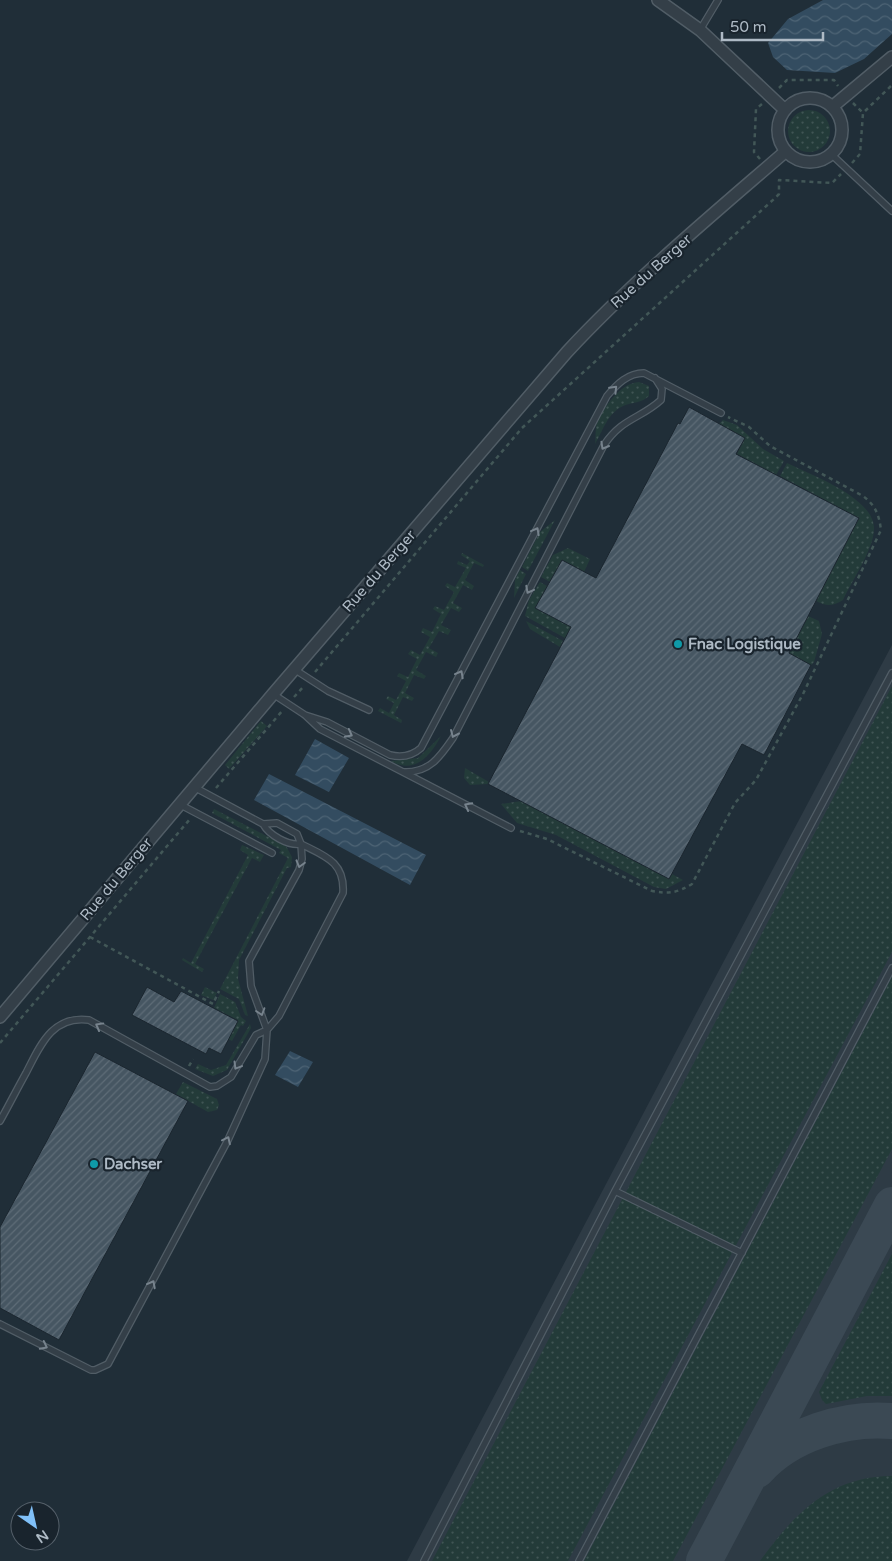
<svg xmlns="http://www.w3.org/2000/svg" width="892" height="1561" viewBox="0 0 892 1561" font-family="'Varela Round',sans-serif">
  <defs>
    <pattern id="grass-dots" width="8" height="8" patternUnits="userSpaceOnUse" patternTransform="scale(1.25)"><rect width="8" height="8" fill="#233b39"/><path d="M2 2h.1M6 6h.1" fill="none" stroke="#405554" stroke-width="1.8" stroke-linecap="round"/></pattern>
    <pattern id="water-waves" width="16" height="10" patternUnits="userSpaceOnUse" patternTransform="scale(1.25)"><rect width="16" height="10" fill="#334c60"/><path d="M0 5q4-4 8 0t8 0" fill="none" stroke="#4e6475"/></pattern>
    <pattern id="building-hatch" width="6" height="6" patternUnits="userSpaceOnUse" patternTransform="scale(1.25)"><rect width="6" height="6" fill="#465662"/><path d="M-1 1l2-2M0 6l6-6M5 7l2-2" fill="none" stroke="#5e6c77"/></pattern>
  </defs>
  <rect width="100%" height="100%" fill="#202e38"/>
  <path fill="#2e3b45" d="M892 645V1561H407L699 1008Z"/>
  <path fill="url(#grass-dots)" d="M788 131a21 21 0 1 1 42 0a21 21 0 1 1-42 0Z
    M639 382 649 386V396C642 403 632 402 623 406 608 413 603 430 595 444 596 437 595 429 597 423 604 407 620 383 639 382Z
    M723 420 737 425 763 449 784 461 776 475 737 454 745 438 719 424Z
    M787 463C811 475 876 498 874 530 873 550 852 581 843 600 833 606 827 607 816 601L859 518 780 476Z
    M555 520 528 571 522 567 540 532Z
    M568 548 590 559 584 572 562 560 550 582 541 577 553 555Z
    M462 553 484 565 483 567 474 563 465 580 474 586 472 590 463 585 453 603 462 608 459 612 451 608 441 625 451 630 448 635 439 631 429 648 438 653 436 657 426 652 416 670 426 676 424 679 414 675 405 693 414 698 412 701 403 697 394 715 402 720 401 723 378 711 380 708 389 713 394 703 386 699 388 696 396 700 406 681 397 676 399 673 408 677 417 659 408 654 411 650 420 655 430 637 421 632 423 628 432 632 441 614 433 609 435 606 444 610 454 592 445 586 447 583 455 587 466 568 457 564 458 561 467 565 470 561 461 555Z
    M520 570 526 574 514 598 515 580Z
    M540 582 547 586 536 608 571 627 565 638 525 616 529 600Z
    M808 616 819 621 822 634 814 662 811 665 789 653Z
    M526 621 563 641 560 647 530 629Z
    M892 686V952L568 1561H432Z
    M261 721 267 726 229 769 225 765Z
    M441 736C431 755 415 775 391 761L418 758Z
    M465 768 489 782 488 784 470 785 464 778Z
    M522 801 669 879 672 874 683 880 666 889 654 887 556 835 517 823 501 804Z
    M214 809 286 846 292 857 291 867 287 868 239 960 238 979 248 1016 245 1015 239 999 220 989 288 858 279 853 281 850 212 813Z
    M242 845 264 855 260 862 252 858 195 964 204 969 202 972 182 960 183 958 191 963 248 855 240 850Z
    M892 977V1149L673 1561H584Z
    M205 987 217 993 213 1000 201 995Z
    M220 994 235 1002 241 1017 246 1021 243 1026 241 1025 232 1041 228 1039 238 1020 214 1008Z
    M250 1024 251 1028 227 1070 213 1076 195 1069 198 1064 211 1070 226 1065Z
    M183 1082 217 1099 219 1105 217 1110 208 1112 176 1094Z
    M892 1254V1396H867L826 1404 822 1400 819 1392Z
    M892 1476V1561H760C794 1514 830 1476 892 1476Z"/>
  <path fill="url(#water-waves)" d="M823 0H892V34L864 59 835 73 787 70 773 57 768 43 788 19Z
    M315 739 349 758 329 792 295 775Z
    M269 774 426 855 410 885 254 800Z
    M290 1051 313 1062 298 1087 275 1075Z"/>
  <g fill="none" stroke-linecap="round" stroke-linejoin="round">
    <path stroke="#3b4954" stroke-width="36" d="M757 1470C789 1434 845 1417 892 1421
      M704 1561 892 1205"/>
  </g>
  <path fill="url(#building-hatch)" stroke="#1b262f" d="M689 407 745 438 736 454 859 518 789 653 811 665 764 755 742 744 669 879 488 784 571 627 535 608 562 560 596 578 678 423 680 424Z
    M147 987 174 1002 181 991 238 1021 221 1054 209 1048 206 1054 132 1015Z
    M95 1052 188 1101 59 1340 0 1308V1227Z"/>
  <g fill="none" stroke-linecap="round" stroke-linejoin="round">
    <g stroke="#515d66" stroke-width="8">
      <path id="lane" d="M700 30 718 0
        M831 154 892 211
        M294 669 328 691 369 710
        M273 694 305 715 320 729 511 828
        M305 715 327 722 390 755C402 758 412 756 421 748L607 396C617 384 628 373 644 373L721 413
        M404 772C429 773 440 757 453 738L604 445C622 418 640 419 661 400L662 389 655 378
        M179 804 272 853
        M0 1121C9 1105 17 1089 26 1073 40 1046 52 1015 89 1020L210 1087 217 1086 231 1077 256 1035 267 1030 279 1016 343 893C345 862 325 856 301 844L297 834 277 823 263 824 194 787
        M615 1191 742 1253
        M0 1324 91 1370H95L108 1364 228 1140 265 1059 267 1030 251 986 249 961 299 870 302 859 301 844C288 846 269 835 263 824
        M424 1561 615 1191 892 673
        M579 1561 892 968"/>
    </g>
    <g stroke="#515d66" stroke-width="14">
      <path id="street" d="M658 0 700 30 785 110
        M778 130a32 32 0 1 1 64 0a32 32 0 1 1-64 0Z
        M832 107 892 57
        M0 1017 273 694 567 352C634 280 711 216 786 151"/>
    </g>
    <path stroke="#425757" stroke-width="2.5" stroke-dasharray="4 4" stroke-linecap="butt" d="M779 88 787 80H834L838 86
      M853 103 863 113
      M760 159 754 152 756 109 762 104
      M852 163 860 154 863 113 892 85
      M315 672 522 428 774 199 779 194V180L832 183 841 174
      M294 697 304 686
      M216 788 283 710
      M520 831 547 839 652 891C669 894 677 893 692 884L735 803 756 780 803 694 881 530C879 515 876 506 863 496L770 446 749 427 728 417
      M90 937 213 1004 219 991
      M0 1043 190 819
      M189 1066 193 1059"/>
    <use href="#lane" stroke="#343f48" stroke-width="5.5"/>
    <use href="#street" stroke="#343f48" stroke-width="11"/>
  </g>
  <defs><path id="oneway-chevron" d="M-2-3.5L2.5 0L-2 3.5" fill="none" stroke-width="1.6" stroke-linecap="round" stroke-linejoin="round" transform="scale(1.25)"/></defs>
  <g stroke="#77838d">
    <use href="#oneway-chevron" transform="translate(614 389) rotate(-46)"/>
    <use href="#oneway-chevron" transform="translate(604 446) rotate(120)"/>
    <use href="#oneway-chevron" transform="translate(536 531) rotate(-62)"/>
    <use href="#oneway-chevron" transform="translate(529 590) rotate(118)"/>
    <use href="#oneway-chevron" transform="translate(460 674) rotate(-62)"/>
    <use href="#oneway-chevron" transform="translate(349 734) rotate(28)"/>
    <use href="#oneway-chevron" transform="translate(454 734) rotate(114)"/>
    <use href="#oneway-chevron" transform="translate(468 806) rotate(-152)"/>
    <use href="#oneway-chevron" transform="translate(300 864) rotate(106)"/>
    <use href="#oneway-chevron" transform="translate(261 1012) rotate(72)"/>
    <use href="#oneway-chevron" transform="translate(99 1026) rotate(-151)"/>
    <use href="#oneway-chevron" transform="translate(237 1066) rotate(121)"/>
    <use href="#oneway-chevron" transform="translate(227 1140) rotate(-64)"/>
    <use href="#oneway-chevron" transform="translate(152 1284) rotate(-62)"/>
    <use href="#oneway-chevron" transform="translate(44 1346) rotate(27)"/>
  </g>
  <g fill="#0f9aa8" stroke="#19242d" stroke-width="2">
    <circle cx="678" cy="644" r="5"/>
    <circle cx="94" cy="1164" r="5"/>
  </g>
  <g text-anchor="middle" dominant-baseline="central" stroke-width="4.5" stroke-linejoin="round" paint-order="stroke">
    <g font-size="15" fill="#aebac5" stroke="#19242d">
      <text transform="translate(651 271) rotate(-42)">Rue du Berger</text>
      <text transform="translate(379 571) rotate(-49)">Rue du Berger</text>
      <text transform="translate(116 879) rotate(-50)">Rue du Berger</text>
    </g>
    <g font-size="15" font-weight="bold" fill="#aebac5" stroke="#19242d" text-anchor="start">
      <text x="688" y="644">Fnac Logistique</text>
      <text x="104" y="1164">Dachser</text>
    </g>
  </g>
  <g transform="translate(35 1526) rotate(146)"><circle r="24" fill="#19242d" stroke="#55606a"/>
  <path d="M0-4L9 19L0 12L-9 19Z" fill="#80c0f8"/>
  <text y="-8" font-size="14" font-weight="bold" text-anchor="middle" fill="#aebac5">N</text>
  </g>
  <path d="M722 32v8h101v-8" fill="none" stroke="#aebac5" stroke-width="2.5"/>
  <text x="730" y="32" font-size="15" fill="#aebac5" stroke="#19242d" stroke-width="4" paint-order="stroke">50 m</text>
</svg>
